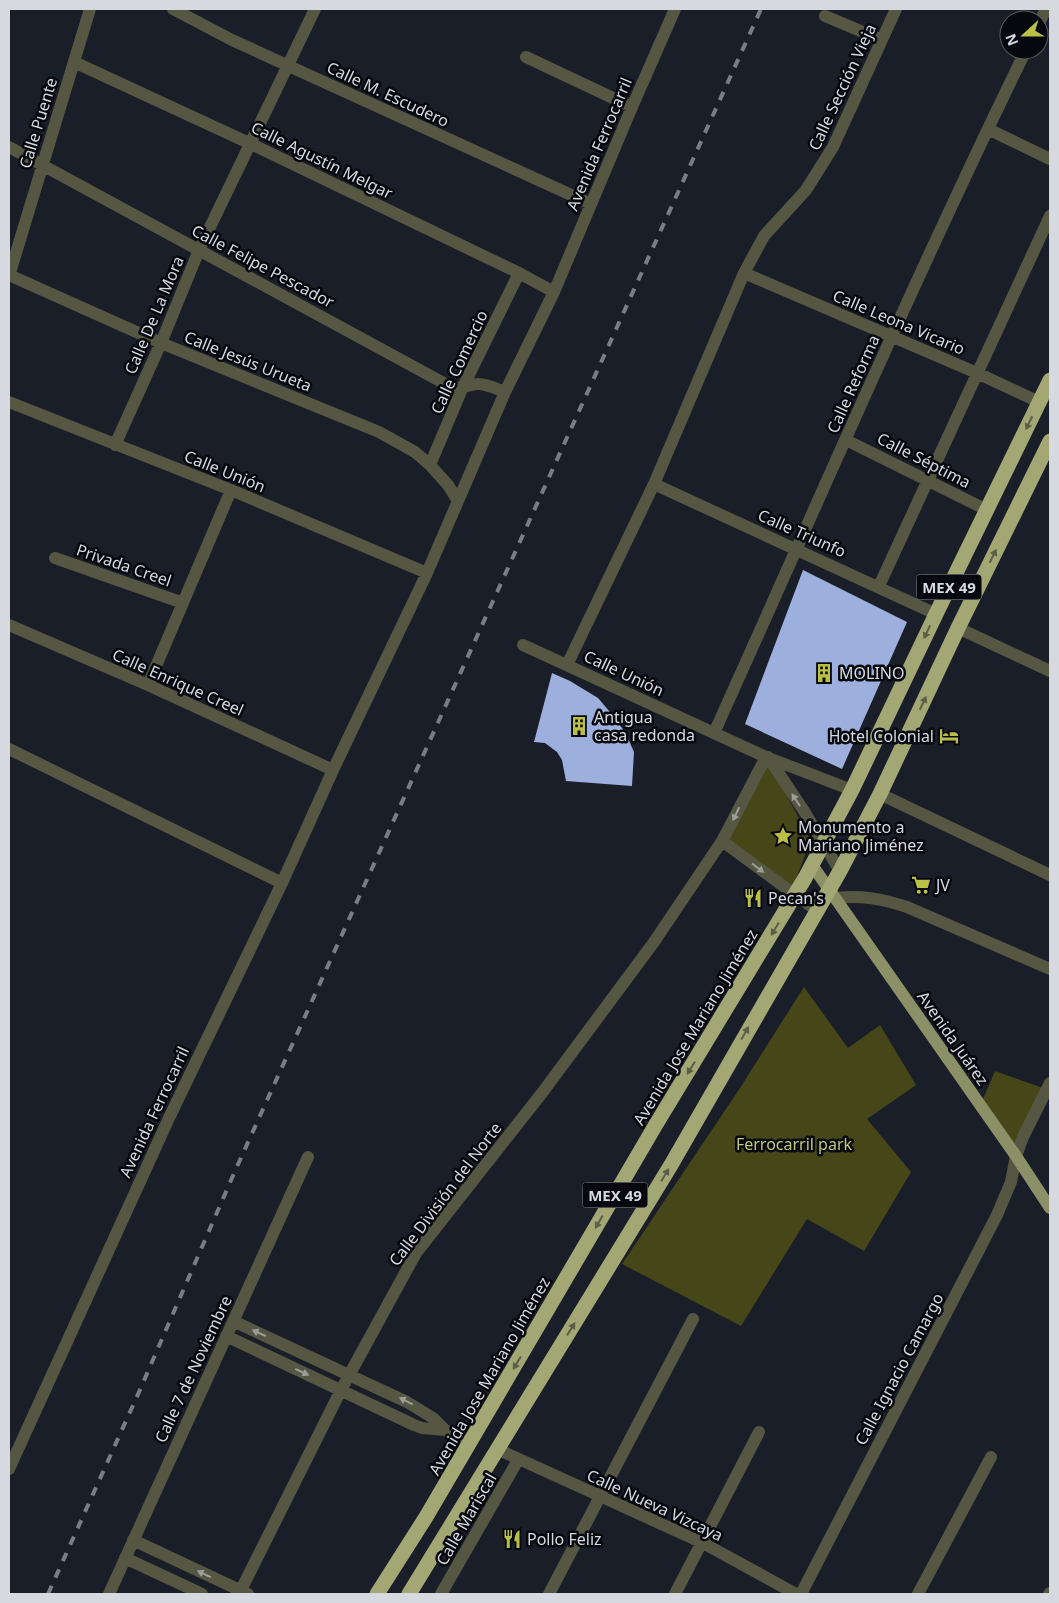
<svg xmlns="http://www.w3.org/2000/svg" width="1059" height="1603" viewBox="0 0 1059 1603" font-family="'Noto Sans',sans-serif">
  <rect width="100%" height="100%" fill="#1a1e28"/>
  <path fill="#454719" d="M768 762 811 840 792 889 727 840Z
    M804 987 848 1048 880 1025 916 1085 867 1119 911 1172 864 1251 807 1219 741 1326 622 1264 740 1088Z
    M995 1071 1043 1088 1015 1147 983 1099Z"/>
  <path fill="#9db0dd" d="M803 570 907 622 842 769 745 724Z
    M552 673 570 681 598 698 615 718 626 734 634 752 632 786 566 781 562 760 557 752 545 743 534 742Z"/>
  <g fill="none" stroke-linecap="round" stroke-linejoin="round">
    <path stroke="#555743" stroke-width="12" d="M173 9 232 40 591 204
      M825 16 882 40
      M1039 23 1046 9
      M526 57 632 107
      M74 62 249 143 519 273 554 292
      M988 129 1050 159
      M9 147 451 387C464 390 467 384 478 384 487 384 497 389 505 392
      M744 273 977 373 1039 402
      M9 275 161 343 379 432 415 452 430 465 448 485 458 501
      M9 276 90 9
      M9 402 231 490 427 573
      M846 440 987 510
      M115 445 161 343 199 250 315 9
      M430 465 462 389 519 273
      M654 484 936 614
      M55 558 183 603
      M879 586 1050 216
      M9 625 148 685 333 770
      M958 628 1050 671
      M523 645 766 757 852 790
      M567 665 654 484 744 273 764 236 806 190 833 147 896 9
      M148 685 231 490
      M714 733C817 505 916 275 1026 50
      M9 749 282 883
      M768 757 804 811 840 871
      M880 794 1050 875
      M722 841 816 910
      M836 898C862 895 882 899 907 907L1050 969
      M233 1321 407 1402 433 1418 445 1430 469 1443
      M226 1336 414 1425 422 1428 445 1430
      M497 1449 703 1543 796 1594
      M9 1469 169 1118 282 883 333 770 427 573 505 392 554 292 632 107 675 9
      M133 1540 248 1594
      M125 1558 202 1594
      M109 1594 308 1157
      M239 1594 341 1390 416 1253 542 1093 654 942 722 841 766 757
      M441 1594 518 1460
      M549 1594 693 1319
      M675 1594 759 1432
      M801 1594 997 1215 1011 1182 1016 1156 1023 1137 1050 1083
      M918 1594 991 1457
      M1049 1594 1050 1593"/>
    <path stroke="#8c9067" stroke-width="12" d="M812 865 1016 1156 1050 1208"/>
    <path stroke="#a2a774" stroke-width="15" d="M377 1594 426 1517 655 1126 805 878 852 790 936 614 1050 380
      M409 1594 671 1165 840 871 880 794 958 628 1050 441"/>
    <path stroke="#797d85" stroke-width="4" stroke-dasharray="9 9" stroke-linecap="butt" d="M48 1594 139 1392 235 1171 761 9"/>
  </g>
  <defs><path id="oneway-solid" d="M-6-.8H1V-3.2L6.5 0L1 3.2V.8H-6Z" transform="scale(1.25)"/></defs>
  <g fill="#5c5f46">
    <use href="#oneway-solid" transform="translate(1029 423) rotate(116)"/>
    <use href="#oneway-solid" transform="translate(993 556) rotate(-64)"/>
    <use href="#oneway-solid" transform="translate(927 632) rotate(115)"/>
    <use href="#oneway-solid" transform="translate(923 703) rotate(-65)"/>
    <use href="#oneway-solid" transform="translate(775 929) rotate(121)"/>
    <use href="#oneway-solid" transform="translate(745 1033) rotate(-60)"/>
    <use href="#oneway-solid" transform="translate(691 1068) rotate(122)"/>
    <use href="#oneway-solid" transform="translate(665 1175) rotate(-59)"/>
    <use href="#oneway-solid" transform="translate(599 1222) rotate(120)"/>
    <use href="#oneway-solid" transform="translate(571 1329) rotate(-58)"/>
    <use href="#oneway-solid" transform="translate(517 1363) rotate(121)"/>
  </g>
  <g fill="#9c9e99">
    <use href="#oneway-solid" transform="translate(796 800) rotate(-123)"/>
    <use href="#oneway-solid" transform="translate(736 814) rotate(116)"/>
    <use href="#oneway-solid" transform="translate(758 868) rotate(37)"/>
    <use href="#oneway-solid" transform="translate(259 1333) rotate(-155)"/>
    <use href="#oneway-solid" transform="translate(302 1372) rotate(25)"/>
    <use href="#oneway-solid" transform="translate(406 1401) rotate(-153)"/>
    <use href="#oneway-solid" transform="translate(204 1574) rotate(-155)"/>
  </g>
  <defs>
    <g id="building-bare" transform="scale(1.5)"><path d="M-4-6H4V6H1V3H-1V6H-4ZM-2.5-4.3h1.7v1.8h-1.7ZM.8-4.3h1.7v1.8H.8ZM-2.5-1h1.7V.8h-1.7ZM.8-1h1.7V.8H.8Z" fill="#bac045" stroke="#07080d" stroke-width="2.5" paint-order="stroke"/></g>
    <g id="hotel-bare" transform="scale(1.5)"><path d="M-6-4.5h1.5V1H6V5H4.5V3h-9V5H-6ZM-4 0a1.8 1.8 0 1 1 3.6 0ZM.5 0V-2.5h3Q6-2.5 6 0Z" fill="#bac045" stroke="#07080d" stroke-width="2.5" paint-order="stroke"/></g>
    <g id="sight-bare" transform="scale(1.5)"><path d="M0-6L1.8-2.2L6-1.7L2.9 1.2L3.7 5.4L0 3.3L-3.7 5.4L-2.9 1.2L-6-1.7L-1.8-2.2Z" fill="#bac045" stroke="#07080d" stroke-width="2.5" paint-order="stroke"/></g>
    <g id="supermarket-bare" transform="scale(1.5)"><path d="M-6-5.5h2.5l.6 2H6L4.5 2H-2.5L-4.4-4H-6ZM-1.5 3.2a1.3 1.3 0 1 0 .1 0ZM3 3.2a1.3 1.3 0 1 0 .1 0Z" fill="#bac045" stroke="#07080d" stroke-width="2.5" paint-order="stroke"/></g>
    <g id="restaurant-bare" transform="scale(1.5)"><path d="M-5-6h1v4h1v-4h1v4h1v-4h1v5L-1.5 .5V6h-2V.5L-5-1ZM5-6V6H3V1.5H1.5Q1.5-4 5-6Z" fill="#bac045" stroke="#07080d" stroke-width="2.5" paint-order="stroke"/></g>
  </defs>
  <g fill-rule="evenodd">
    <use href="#building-bare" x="824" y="673"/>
    <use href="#building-bare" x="579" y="726"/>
    <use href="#hotel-bare" x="949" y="736"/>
    <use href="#sight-bare" x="783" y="836"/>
    <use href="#supermarket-bare" x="921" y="885"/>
    <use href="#restaurant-bare" x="753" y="898"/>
    <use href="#restaurant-bare" x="512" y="1539"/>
  </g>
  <g text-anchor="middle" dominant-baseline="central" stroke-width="5" stroke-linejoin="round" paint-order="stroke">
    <g fill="#07080d" stroke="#989aa1" stroke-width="1">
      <rect x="916.5" y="574.5" width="65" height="25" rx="4"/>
      <rect x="582.5" y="1182.5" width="65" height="25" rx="4"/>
    </g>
    <g font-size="15" font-weight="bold" fill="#d6d9e0">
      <text x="949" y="587">MEX 49</text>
      <text x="615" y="1195">MEX 49</text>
    </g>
    <g font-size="16" fill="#d6d9e0" stroke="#07080d">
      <text transform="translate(842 87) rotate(-65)">Calle Sección Vieja</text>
      <text transform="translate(388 94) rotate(25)">Calle M. Escudero</text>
      <text transform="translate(38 123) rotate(-73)">Calle Puente</text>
      <text transform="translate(599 144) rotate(-67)">Avenida Ferrocarril</text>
      <text transform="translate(322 160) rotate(26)">Calle Agustín Melgar</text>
      <text transform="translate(263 266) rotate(28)">Calle Felipe Pescador</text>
      <text transform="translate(154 315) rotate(-67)">Calle De La Mora</text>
      <text transform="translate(899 322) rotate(23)">Calle Leona Vicario</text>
      <text transform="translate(248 361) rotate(22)">Calle Jesús Urueta</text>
      <text transform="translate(459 362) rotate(-65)">Calle Comercio</text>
      <text transform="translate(853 384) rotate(-66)">Calle Reforma</text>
      <text transform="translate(924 460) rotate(27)">Calle Séptima</text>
      <text transform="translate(225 471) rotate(22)">Calle Unión</text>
      <text transform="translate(802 533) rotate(24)">Calle Triunfo</text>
      <text transform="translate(124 565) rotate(19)">Privada Creel</text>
      <text transform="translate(624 673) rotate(25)">Calle Unión</text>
      <text transform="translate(178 682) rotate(24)">Calle Enrique Creel</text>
      <text transform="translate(695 1027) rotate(-59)">Avenida Jose Mariano Jiménez</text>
      <text transform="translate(953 1038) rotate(55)">Avenida Juárez</text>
      <text transform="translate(154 1112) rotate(-65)">Avenida Ferrocarril</text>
      <text transform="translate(445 1194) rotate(-53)">Calle División del Norte</text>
      <text transform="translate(193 1369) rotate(-65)">Calle 7 de Noviembre</text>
      <text transform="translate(899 1369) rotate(-62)">Calle Ignacio Camargo</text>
      <text transform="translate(489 1376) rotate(-60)">Avenida Jose Mariano Jiménez</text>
      <text transform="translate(655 1505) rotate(25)">Calle Nueva Vizcaya</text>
      <text transform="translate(466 1519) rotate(-60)">Calle Mariscal</text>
    </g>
    <g font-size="16" fill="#d6d9e0" stroke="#07080d" text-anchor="start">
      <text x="839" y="673">MOLINO</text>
      <text x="594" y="717">Antigua<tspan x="594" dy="18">casa redonda</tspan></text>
      <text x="934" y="736" text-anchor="end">Hotel Colonial</text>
      <text x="798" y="827">Monumento a<tspan x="798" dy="18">Mariano Jiménez</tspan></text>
      <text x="936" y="885">JV</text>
      <text x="768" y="898">Pecan's</text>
      <text x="527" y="1539">Pollo Feliz</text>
    </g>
    <g font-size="16" fill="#c1c77b" stroke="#07080d">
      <text x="794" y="1144">Ferrocarril park</text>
    </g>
  </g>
  <rect width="1059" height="1603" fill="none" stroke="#d6d9e0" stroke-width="20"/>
  <g transform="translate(1024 35) rotate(249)"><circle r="24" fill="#07080d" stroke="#5a5c61"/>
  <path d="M0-4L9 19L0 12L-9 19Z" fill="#bac045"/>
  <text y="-8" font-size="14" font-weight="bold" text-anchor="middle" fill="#d6d9e0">N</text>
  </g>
</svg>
